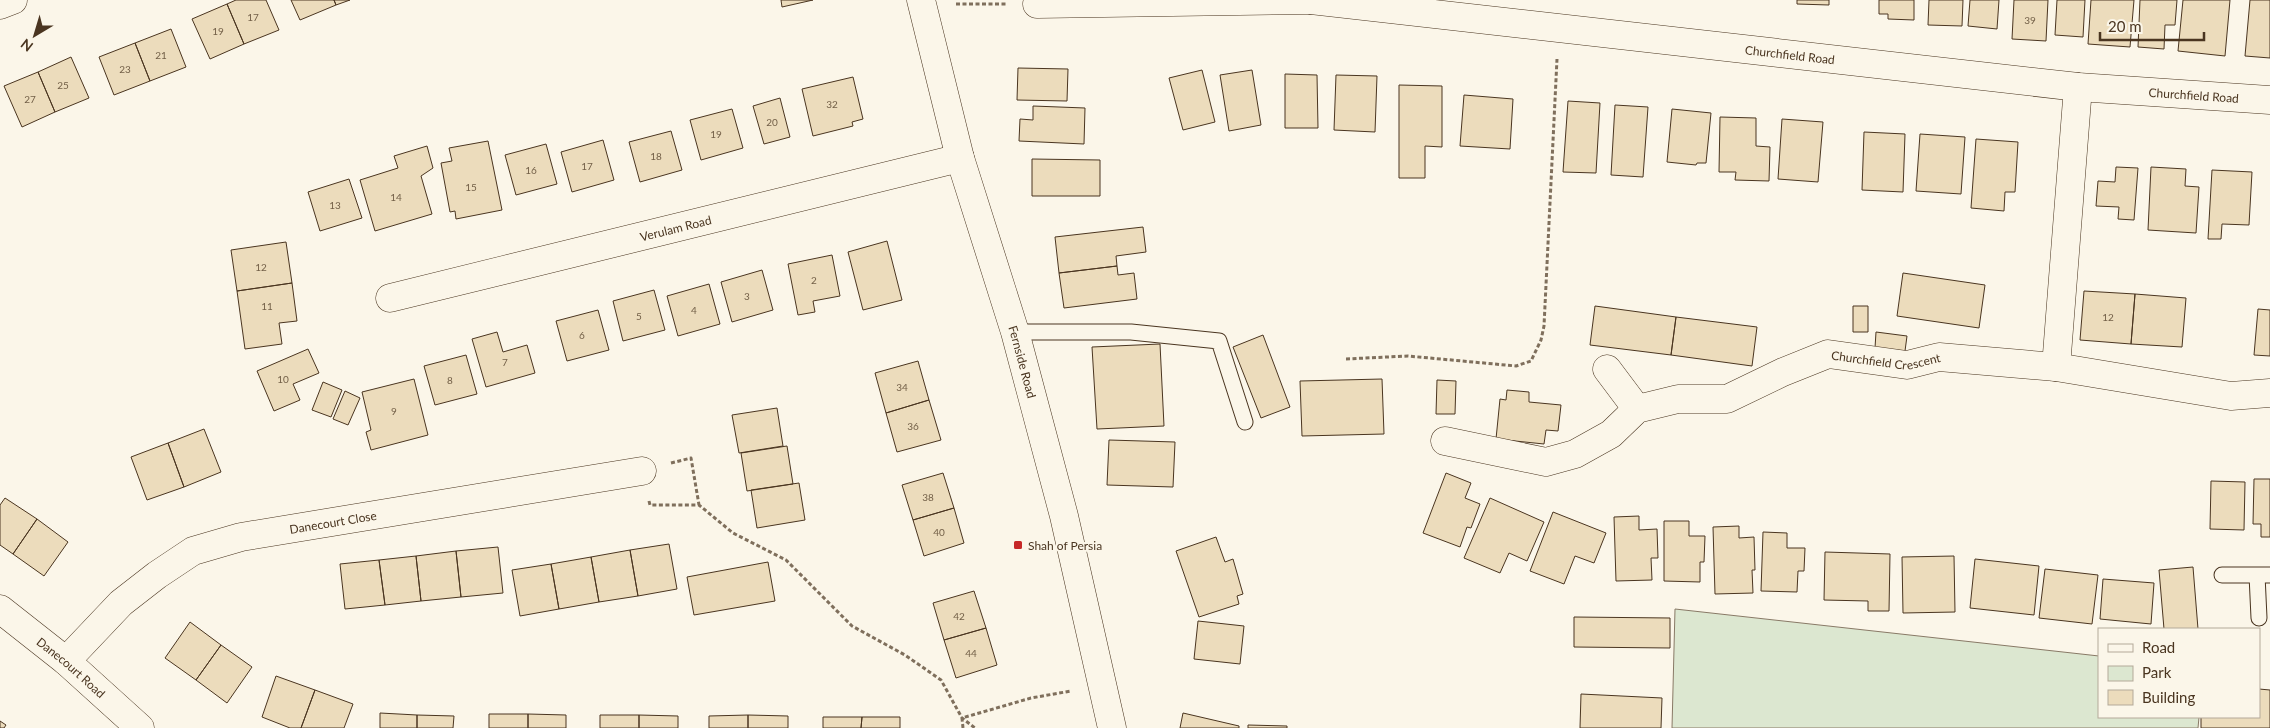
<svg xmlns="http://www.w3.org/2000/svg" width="2270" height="728" viewBox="0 0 2270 728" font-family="Lato,sans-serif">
  <rect width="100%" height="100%" fill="#fbf6e9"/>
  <path fill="#dce7d0" stroke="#887966" d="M1675 609 2099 656V717H2199L2198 728H1672Z"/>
  <path fill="#ecdcbc" stroke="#4a3520" d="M236 0H266L279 30 244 44 227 4Z
    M291 0H334L336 5 300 20Z
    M334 0H350L336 5Z
    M781 0H813L782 7Z
    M1797 0H1829V5L1797 4Z
    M1879 0H1914V20L1888 19V14H1879Z
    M1929 0H1963L1962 26 1928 25Z
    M1970 0H1999L1997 29 1968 26Z
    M2014 0H2048L2046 41 2012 39Z
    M2057 0H2085L2083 37 2055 35Z
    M2091 0H2134L2130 47 2088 44Z
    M2140 0H2177L2175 25H2165L2164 49 2138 47Z
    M2183 0H2230L2225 56 2178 51Z
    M2250 0H2270V58L2245 56Z
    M227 4 244 44 210 59 192 19Z
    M171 29 186 67 150 81 135 43Z
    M135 43 150 81 114 95 99 57Z
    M71 57 89 98 55 112 38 72Z
    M1018 68 1068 69 1067 101 1017 100Z
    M1202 70 1215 122 1183 130 1169 78Z
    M1252 70 1261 125 1229 131 1220 75Z
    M38 72 55 112 22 127 4 86Z
    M1285 74 1317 75 1318 128H1285Z
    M1336 75 1377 76 1375 132 1334 130Z
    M853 77 863 119 852 122 853 126 813 136 802 89Z
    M1399 85 1442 86V147L1425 146V178H1399Z
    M1464 95 1513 99 1510 149 1460 146Z
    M780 98 790 137 764 144 753 106Z
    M1568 101 1600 103 1596 173 1563 172Z
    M1615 105 1648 107 1643 177 1611 175Z
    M1033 106 1085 108 1084 144 1019 141 1020 119 1033 120Z
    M732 109 743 148 701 160 690 120Z
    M1672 109 1711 113 1706 163H1697L1696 165 1667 162Z
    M1720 117 1756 118V146L1770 147 1769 181 1735 180 1736 172H1719Z
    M1782 119 1823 122 1818 182 1778 179Z
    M671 131 682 170 640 182 629 142Z
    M1864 132 1905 134 1903 192 1862 190Z
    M1920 134 1965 137 1961 194 1916 191Z
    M1976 139 2018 142 2015 192H2005L2004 211 1971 208Z
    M603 140 614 180 572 192 561 152Z
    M488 141 502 210 456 219 455 211 450 212 441 163 452 161 449 148Z
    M546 144 557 184 516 195 505 155Z
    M427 146 433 168 421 176 432 214 375 231 360 180 398 168 394 156Z
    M1032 159 1100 160V196H1032Z
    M2116 167 2138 168 2134 220 2118 219 2119 207 2096 206 2098 181 2115 182Z
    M2151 167 2186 169 2185 186 2199 187 2196 233 2148 230Z
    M2212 170 2252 172 2249 225 2222 224 2221 239H2208Z
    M349 179 362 218 320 231 308 192Z
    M1143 227 1146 252 1116 256 1117 266 1059 273 1055 237Z
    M887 241 902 300 863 310 848 252Z
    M286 242 292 283 237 291 231 250Z
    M832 255 840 296 813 301 815 312 798 315 788 264Z
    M1117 266 1118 275 1134 273 1137 299 1064 308 1059 273Z
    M762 270 773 310 732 322 721 282Z
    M1903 273 1985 285 1979 328 1897 316Z
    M292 283 297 321 279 323 282 344 245 349 237 291Z
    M709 284 720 324 678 336 667 296Z
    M654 290 665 330 623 341 613 301Z
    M2084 291 2135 294 2131 344 2080 340Z
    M2135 294 2186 298 2182 347 2131 344Z
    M1595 306 1676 317 1671 355 1590 345Z
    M1853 306H1868V332H1853Z
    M2258 309 2270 310V356L2254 355Z
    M598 310 609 350 567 361 556 321Z
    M1676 317 1757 327 1752 366 1671 355Z
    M497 332 503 352 527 345 535 373 486 387 472 339Z
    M1876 332 1907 336 1905 351 1875 348Z
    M1263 335 1290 407 1261 418 1233 347Z
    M1160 344 1164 426 1097 429 1092 347Z
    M308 349 319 373 293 384 300 400 274 411 257 371Z
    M466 355 477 394 435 405 424 366Z
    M918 361 929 400 886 413 875 373Z
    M414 379 428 435 371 450 366 432 371 430 362 392Z
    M1382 379 1384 434 1302 436 1300 381Z
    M1437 380 1456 381 1455 414H1436Z
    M323 382 342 390 331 417 312 410Z
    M1507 390 1529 392V402L1561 405 1558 431 1546 430 1544 444 1496 439 1500 399 1506 400Z
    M345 391 360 398 348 425 333 419Z
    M929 400 941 440 897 452 886 413Z
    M777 408 783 446 739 453 732 415Z
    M204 429 221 472 184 487 168 443Z
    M1109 440 1175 442 1173 487 1107 485Z
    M168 443 184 487 147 500 131 457Z
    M787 446 793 484 747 491 741 453Z
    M943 473 954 508 913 520 902 485Z
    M1446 473 1471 483 1465 498 1480 504 1471 528 1467 527 1460 547 1423 533Z
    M2254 479H2270V537H2261V524H2253Z
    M2211 481 2245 482 2244 530 2210 529Z
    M799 483 805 520 757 528 751 490Z
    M5 498 37 519 13 554 0 545V505Z
    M1490 498 1544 522 1527 561 1509 553 1500 573 1464 558Z
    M954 508 964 543 924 556 913 520Z
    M1553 512 1606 533 1594 563 1575 556 1564 584 1530 571Z
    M1639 516V530L1657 529 1658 558H1651L1652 580 1616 581 1614 517Z
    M37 519 68 542 44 576 13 554Z
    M1664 521H1689V536H1705L1704 562H1700V582L1664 581Z
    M1739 526V538L1754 537 1755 570H1752L1753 593 1715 594 1713 527Z
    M1763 532 1787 533V548H1805L1804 571H1798L1797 592 1761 591Z
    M1216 537 1225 562 1233 559 1243 594 1237 596 1239 604 1199 617 1176 551Z
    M669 544 677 589 638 596 630 550Z
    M498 547 503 593 461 597 456 551Z
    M630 550 638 596 599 602 591 557Z
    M456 551 461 597 421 601 416 556Z
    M1825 552 1890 554 1889 611H1868V601L1824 600Z
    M416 556 421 601 385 605 379 560Z
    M1954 556 1955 612 1903 613 1902 557Z
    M591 557 599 602 559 609 551 564Z
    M1975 559 2039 566 2034 615 1970 608Z
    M379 560 385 605 345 609 340 564Z
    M768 562 775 601 694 615 687 577Z
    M551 564 559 609 520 616 512 570Z
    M2193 567 2198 629H2164L2159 570Z
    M2045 569 2098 575 2092 624 2039 618Z
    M2103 579 2154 583 2151 624 2100 619Z
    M974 591 986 628 944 640 933 603Z
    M1574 617 1670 618V648L1574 647Z
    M1198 621 1244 626 1240 664 1194 659Z
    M190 622 221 645 196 680 165 658Z
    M986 628 997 665 956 678 944 640Z
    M221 645 252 667 227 703 196 680Z
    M276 676 315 690 301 728H290L262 717Z
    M2259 689 2270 690V728H2201V717H2259Z
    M315 690 353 704 344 728H301Z
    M1581 694 1662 698 1661 728H1580Z
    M380 713 417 715V728H380Z
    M1183 713 1239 726V728H1180Z
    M489 714H528V728H489Z
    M528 714 566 715V728H528Z
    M417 715 454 716 453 728H417Z
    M600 715H639V728H600Z
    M639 715 678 716V728H639Z
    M748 715V728H709V716Z
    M748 715 788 716V728H748Z
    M823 717H862L861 728H823Z
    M862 717H900V728H861Z
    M0 721 6 725 4 728H0Z
    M1248 725 1287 726V728H1248Z"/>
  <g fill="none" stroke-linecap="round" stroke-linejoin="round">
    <g stroke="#4a3520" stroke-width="17">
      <path id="lane" d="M1015 332H1131L1219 341 1245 422
        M2222 575H2270
        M2257 575 2259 618"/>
    </g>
    <g stroke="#4a3520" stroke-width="29">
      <g id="street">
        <path id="s1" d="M1311 0 2078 87 2270 100"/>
        <path d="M1037 4 1311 0"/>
        <path d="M0 5 13 0"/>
        <path id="s2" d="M390 298 960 158"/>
        <path d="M2056 367 2078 87"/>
        <path d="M1607 369 1637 409"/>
        <path id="s3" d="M1445 441 1546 462 1575 454 1611 434 1637 409 1678 399H1727L1783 372 1828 354 1907 365 1939 357 2056 367 2231 396 2270 393"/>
        <path id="s4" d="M0 609 66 661 140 728"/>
        <path id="s5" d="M66 661 121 603 157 575 193 551 241 537 642 471"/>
      </g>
    </g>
    <g stroke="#4a3520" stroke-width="29">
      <g id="highway">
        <path id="s6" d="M921 0 960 158 1015 332 1064 516 1112 728"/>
      </g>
    </g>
    <path stroke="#7f6f5c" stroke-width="3" stroke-dasharray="4 2.5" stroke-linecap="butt" d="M956 4H1007
      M1346 359 1408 356 1516 366 1531 361 1541 340 1544 326 1557 59
      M671 463 691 458 699 505
      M649 501 650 505H699L733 533 786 560 852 626 905 655 941 680 962 718 975 728
      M963 728 962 718 1031 698 1071 691"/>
    <use href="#lane" stroke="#fbf6e9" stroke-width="15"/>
    <use href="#street" stroke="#fbf6e9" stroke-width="28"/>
    <use href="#highway" stroke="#fbf6e9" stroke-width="28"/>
  </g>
  <rect fill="#c62828" stroke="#fbf6e9" stroke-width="2" x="1013" y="540" width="10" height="10" rx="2.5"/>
  <g text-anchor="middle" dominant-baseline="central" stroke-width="4" stroke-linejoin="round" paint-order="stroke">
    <g font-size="10" fill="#725f47">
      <text x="253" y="17">17</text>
      <text x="2030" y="20">39</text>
      <text x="218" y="31">19</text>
      <text x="161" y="55">21</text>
      <text x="125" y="69">23</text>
      <text x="63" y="85">25</text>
      <text x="30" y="99">27</text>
      <text x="832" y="104">32</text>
      <text x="772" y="122">20</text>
      <text x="716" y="134">19</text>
      <text x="656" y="156">18</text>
      <text x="587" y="166">17</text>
      <text x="531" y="170">16</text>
      <text x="471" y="187">15</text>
      <text x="396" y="197">14</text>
      <text x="335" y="205">13</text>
      <text x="261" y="267">12</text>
      <text x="814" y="280">2</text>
      <text x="747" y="296">3</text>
      <text x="267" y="306">11</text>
      <text x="694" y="310">4</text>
      <text x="639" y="316">5</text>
      <text x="2108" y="317">12</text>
      <text x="582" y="335">6</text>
      <text x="505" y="362">7</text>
      <text x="283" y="379">10</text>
      <text x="450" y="380">8</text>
      <text x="902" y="387">34</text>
      <text x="394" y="411">9</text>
      <text x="913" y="426">36</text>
      <text x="928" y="497">38</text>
      <text x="939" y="532">40</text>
      <text x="959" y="616">42</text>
      <text x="971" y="653">44</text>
    </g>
    <g font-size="12" fill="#4a3520" stroke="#fbf6e9">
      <text stroke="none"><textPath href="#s1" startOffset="482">Churchfield Road</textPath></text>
      <text stroke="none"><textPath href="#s1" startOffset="888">Churchfield Road</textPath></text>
      <text stroke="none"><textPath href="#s2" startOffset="294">Verulam Road</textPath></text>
      <text stroke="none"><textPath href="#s3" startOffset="471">Churchfield Crescent</textPath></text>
      <text stroke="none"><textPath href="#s6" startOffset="376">Fernside Road</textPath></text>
      <text stroke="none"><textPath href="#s5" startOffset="312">Danecourt Close</textPath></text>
      <text stroke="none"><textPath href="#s4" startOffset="92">Danecourt Road</textPath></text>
    </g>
    <g font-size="12" fill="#4a3520" stroke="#fbf6e9" text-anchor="start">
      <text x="1028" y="545">Shah of Persia</text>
    </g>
  </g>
  <rect x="2098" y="628" width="162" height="90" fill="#fbf6e9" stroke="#b4a999"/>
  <rect x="2108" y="644" width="25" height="8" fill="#fbf6e9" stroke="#b4a999"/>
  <text x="2142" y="653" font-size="15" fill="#4a3520">Road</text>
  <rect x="2108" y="666" width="25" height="15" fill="#dce7d0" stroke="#b4a999"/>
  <text x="2142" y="678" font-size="15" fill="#4a3520">Park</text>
  <rect x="2108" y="690" width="25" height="15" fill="#ecdcbc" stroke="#b4a999"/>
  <text x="2142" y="703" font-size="15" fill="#4a3520">Building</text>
  <g transform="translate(35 35) rotate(218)" stroke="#fbf6e9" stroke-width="4" paint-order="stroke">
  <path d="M0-4L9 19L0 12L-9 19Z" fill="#4a3520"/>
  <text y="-8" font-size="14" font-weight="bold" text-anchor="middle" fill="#4a3520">N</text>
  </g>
  <path d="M2100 32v8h104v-8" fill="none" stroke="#4a3520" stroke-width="2.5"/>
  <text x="2108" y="32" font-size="15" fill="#4a3520" stroke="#fbf6e9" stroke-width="4" paint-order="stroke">20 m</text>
</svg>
